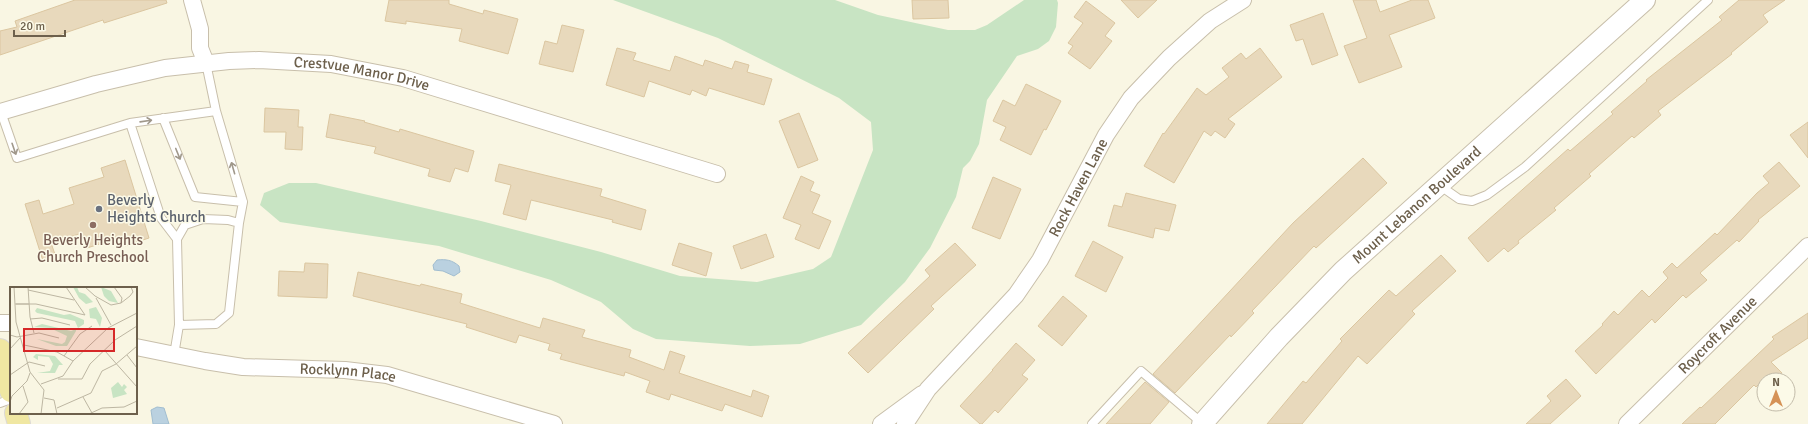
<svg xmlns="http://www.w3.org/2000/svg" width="1808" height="424" viewBox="0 0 1808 424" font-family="Signika,sans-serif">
  <rect width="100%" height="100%" fill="#f9f6e3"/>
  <path fill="#c8e4c3" d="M613 0H835L878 15 948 30H975L987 25 1024 0H1057L1058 3 1056 27 1049 41 1038 49 1017 56 987 100 979 144 970 161 963 168 956 197 930 248 905 282 861 325 800 344 750 346 656 339 633 329 601 302 551 280 439 246 280 222 260 205 264 193 289 183H316L481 221 601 252 680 276 757 282 813 269 831 257 873 150 871 122 839 98 718 38Z"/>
  <path fill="#bad1e0" stroke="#a1bdd0" d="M437 260C446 259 452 260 459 266L460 272 454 276 443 271 434 270 433 265Z
    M157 407 164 408 169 424H153L151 410Z"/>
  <path fill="#e8d9bc" stroke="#dbc6a0" d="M75 0H166L167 3 104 23 103 20 0 55V31L17 27 15 21Z
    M389 0H449V4L483 14 484 10 518 19 508 54 459 41 462 29 406 21V24L385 21Z
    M912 0H948L949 18 913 19Z
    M1121 0H1157L1138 18Z
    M1353 0H1376L1380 12 1412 0H1428L1435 18 1389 35 1402 67 1359 83 1344 46 1367 38Z
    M1739 0H1785L1763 15 1768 22 1731 53 1732 54 1658 111 1661 115 1634 138 1632 136 1589 174 1591 176 1554 208 1556 210 1518 241 1519 243 1508 252 1504 248 1488 262 1468 238 1568 149 1570 151 1613 114 1611 112 1647 81 1646 80 1722 20 1719 17Z
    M1086 1 1115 23 1105 36 1112 41 1090 69 1068 53 1073 46 1068 43 1083 23 1074 17Z
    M1323 13 1338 55 1312 65 1303 39 1296 41 1290 25Z
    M562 25 584 30 573 72 539 64 545 41 557 44Z
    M617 48 636 53 633 60 670 71 675 56 703 66 705 60 732 69 735 61 749 65 747 72 772 79 764 105 709 88 706 96 692 90 690 95 649 81 644 97 606 85Z
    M1260 48 1282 77 1228 119 1235 124 1225 138 1215 131 1211 136 1204 131 1174 183 1144 166 1163 133 1164 134 1197 88 1206 95 1229 77 1222 68 1241 53 1246 59Z
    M1026 84 1061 101 1046 130 1044 129 1031 155 1000 140 1006 127 993 121 1003 100 1015 106Z
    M265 108 299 110 298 127H303L302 150 285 149 286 132H264Z
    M799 113 818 160 798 168 779 121Z
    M330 114 365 121 364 122 399 132 400 129 474 151 468 172 455 168 450 182 428 176 430 169 374 153 376 147 326 137Z
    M1808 122V158L1790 135Z
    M1363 158 1387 183 1316 248 1314 246 1252 311 1254 313 1231 337 1230 335 1175 393 1153 374 1293 223Z
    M125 160 149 238 125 246 122 237 87 248 82 233 51 243 56 257 43 261 25 204 39 200 43 214 74 204 69 188 104 177 101 168Z
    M1779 162 1800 186 1758 220 1759 221 1739 242 1737 240 1700 273 1707 280 1686 298 1683 295 1655 323 1652 319 1596 374 1575 351 1603 325 1602 324 1614 311 1618 315 1642 290 1649 297 1668 278 1663 272 1672 263 1677 268 1715 233 1717 235 1757 193 1769 183 1763 176Z
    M499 164 602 189 600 196 646 210 641 230 612 222 613 220 531 200 526 220 503 214 511 185 495 181Z
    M801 176 814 182 810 191 820 195 812 213 831 221 819 249 795 239 801 225 783 218Z
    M993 177 1021 189 1000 239 972 228Z
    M1126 193 1176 205 1169 231 1155 228 1153 238 1108 226 1114 205 1122 207Z
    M766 234 774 257 741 269 733 246Z
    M1093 241 1123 257 1106 292 1075 276Z
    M679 243 712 253 706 276 672 265Z
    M955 243 976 265 931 306 934 309 868 373 848 353 930 276 925 270Z
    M1441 255 1456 271 1412 311 1415 314 1367 364 1358 356 1302 424H1267L1303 381 1306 383 1342 341 1340 339 1389 290 1396 296Z
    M305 263 328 264 327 298 278 296 279 271 304 272Z
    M358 272 420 286 421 284 462 294 460 303 540 328 543 318 585 330 582 337 631 350 629 357 664 370 670 351 685 356 679 373 751 397 753 390 769 396 762 417 725 404 722 411 671 394 669 400 646 392 650 381 625 372 624 376 560 359 562 354 548 350 550 344 519 335 516 343 466 327 467 324 353 296Z
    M1063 296 1087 316 1062 346 1038 326Z
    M1808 313V338L1771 362 1782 373 1775 380H1763L1756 387 1754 385 1715 424H1682L1700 407 1701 408 1774 339 1772 337Z
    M1016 343 1035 360 1022 375 1028 379 998 413 995 410 982 424H980L960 406 993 370H992Z
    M1566 379 1581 396 1550 424H1526L1551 401 1547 396Z
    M1145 382 1169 402 1150 424H1106Z"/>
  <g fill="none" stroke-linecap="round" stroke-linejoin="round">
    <g stroke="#c8bfab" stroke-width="10">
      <path id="service" d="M1 112 17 158 130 123 216 111 206 63
        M163 118 195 197 243 202 216 111
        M130 123 161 218 177 239
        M1439 185 1459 199 1472 201 1487 195 1525 167 1708 0
        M239 223 243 202
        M174 355 179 325 177 239 185 225 203 219 228 220 239 223 229 313 216 324 179 325
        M0 403 11 399
        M1092 424 1141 371 1202 423"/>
    </g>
    <g stroke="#c8bfab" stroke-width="18">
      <g id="minor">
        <path d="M192 0 200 29V48L206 63"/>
        <path id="s1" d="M0 112 96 84 165 68 229 61 259 60 331 64 403 78 717 174"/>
        <path d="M0 323H11"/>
        <path id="s2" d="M136 347 205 361 243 367 345 370 387 375 554 424"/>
        <path d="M881 424 922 394"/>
        <path id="s3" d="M905 424 928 389 1016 295 1040 260 1106 135 1131 98 1169 58 1210 21 1243 0"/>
        <path id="s4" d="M1627 424 1808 246"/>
      </g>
    </g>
    <g stroke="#c8bfab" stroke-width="22">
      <g id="tertiary">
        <path id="s5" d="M1202 424 1279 337 1343 271 1645 0"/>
      </g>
    </g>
    <g stroke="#dcd9d4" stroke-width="24">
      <path id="primary" d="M0 350 11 391
        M16 413 19 424"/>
    </g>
    <use href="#service" stroke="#fff" stroke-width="8"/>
    <use href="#minor" stroke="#fff" stroke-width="16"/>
    <use href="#tertiary" stroke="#fff" stroke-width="20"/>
    <use href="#primary" stroke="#f0e7a2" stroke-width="22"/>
  </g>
  <defs><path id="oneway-shaft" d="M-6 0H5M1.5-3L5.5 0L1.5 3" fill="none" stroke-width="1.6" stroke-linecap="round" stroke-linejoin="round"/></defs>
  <g stroke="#a0988b">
    <use href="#oneway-shaft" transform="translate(146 121) rotate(-8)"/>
    <use href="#oneway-shaft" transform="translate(14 149) rotate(71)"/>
    <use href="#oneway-shaft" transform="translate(178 154) rotate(68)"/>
    <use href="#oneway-shaft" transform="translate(233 168) rotate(-106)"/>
  </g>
  <circle fill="#6b7280" stroke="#fcfae8" stroke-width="1.5" cx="99" cy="209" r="4"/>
  <circle fill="#8d6e63" stroke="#fcfae8" stroke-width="1.5" cx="93" cy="225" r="4"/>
  <g text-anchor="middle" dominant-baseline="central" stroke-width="3" stroke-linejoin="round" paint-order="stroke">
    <g font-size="15" fill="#6d604c" stroke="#fcfae8">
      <text stroke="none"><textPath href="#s1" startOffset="369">Crestvue Manor Drive</textPath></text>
      <text stroke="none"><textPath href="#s3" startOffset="295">Rock Haven Lane</textPath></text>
      <text stroke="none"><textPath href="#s5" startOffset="307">Mount Lebanon Boulevard</textPath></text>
      <text stroke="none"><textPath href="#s4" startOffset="127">Roycroft Avenue</textPath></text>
      <text stroke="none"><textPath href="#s2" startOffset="214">Rocklynn Place</textPath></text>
    </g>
    <g font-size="15" fill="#5b616d" stroke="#fcfae8" text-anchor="start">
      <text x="107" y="200">Beverly<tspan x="107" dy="17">Heights Church</tspan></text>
    </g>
    <g font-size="15" fill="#785e54" stroke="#fcfae8">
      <text x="93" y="240">Beverly Heights<tspan x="93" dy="17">Church Preschool</tspan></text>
    </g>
  </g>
  <g transform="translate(10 287)">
    <rect width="127" height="127" fill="#f9f6e3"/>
    <path d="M63 0H67L69 5 75 7 83 15 76 17 69 11ZM91 0 101 4 108 16 99 14 94 9ZM86 20 92 31 90 40 86 32 80 31 79 22ZM27 21 54 28 60 27 74 33V37L68 41 65 34 27 26 25 24ZM32 37 61 44 66 42V44L57 59H46L27 52 52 57 55 55 57 49 40 41 24 40ZM26 67 45 69 53 78H49L45 86H27L40 84 43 77 39 70 28 69V73L23 70ZM108 95 112 100 114 97 117 100 114 103 117 107 103 111 101 101Z" fill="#c8e4c3"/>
    <path fill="none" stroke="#bdb6a2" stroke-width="1" d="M4 0 6 35 20 85 34 103 31 127M18 0 20 30 24 46M56 0 75 28M75 0 85 9 101 18 111 16 120 9 123 5 121 0M104 0 112 11 111 16M18 3 64 13M86 11 101 38M5 17H19M6 17H26L75 28M20 32 32 31 60 38M0 48 7 50 29 46 49 51M14 58 47 65 63 74M0 62 10 51M95 64 127 100M117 68 127 81M54 69 70 47 82 39M0 88 19 75 35 79M48 92H72L80 77 105 53 127 39M31 97 53 89 63 74 98 41 127 26M73 110 82 126M34 111 44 113 47 127M0 115 2 109 17 94 20 86M47 121 81 106 92 84 106 77 127 59M9 127 18 115 13 99M79 127 92 121 114 120 127 114"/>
    <path fill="#d62828" fill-opacity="0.15" stroke="#d62828" stroke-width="2" d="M14 42H104V64H14Z"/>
    <rect width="127" height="127" fill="none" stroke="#6d604c" stroke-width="2"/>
  </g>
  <g transform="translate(1776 392)"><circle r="19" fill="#fcfae8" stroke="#c3bcaa"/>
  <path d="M0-3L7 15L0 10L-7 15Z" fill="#d59255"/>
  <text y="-6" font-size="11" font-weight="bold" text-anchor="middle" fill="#6d604c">N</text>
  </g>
  <path d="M14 30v6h51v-6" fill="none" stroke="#6d604c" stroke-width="2"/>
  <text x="20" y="30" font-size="12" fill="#6d604c" stroke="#fcfae8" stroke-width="3" paint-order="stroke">20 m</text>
</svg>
